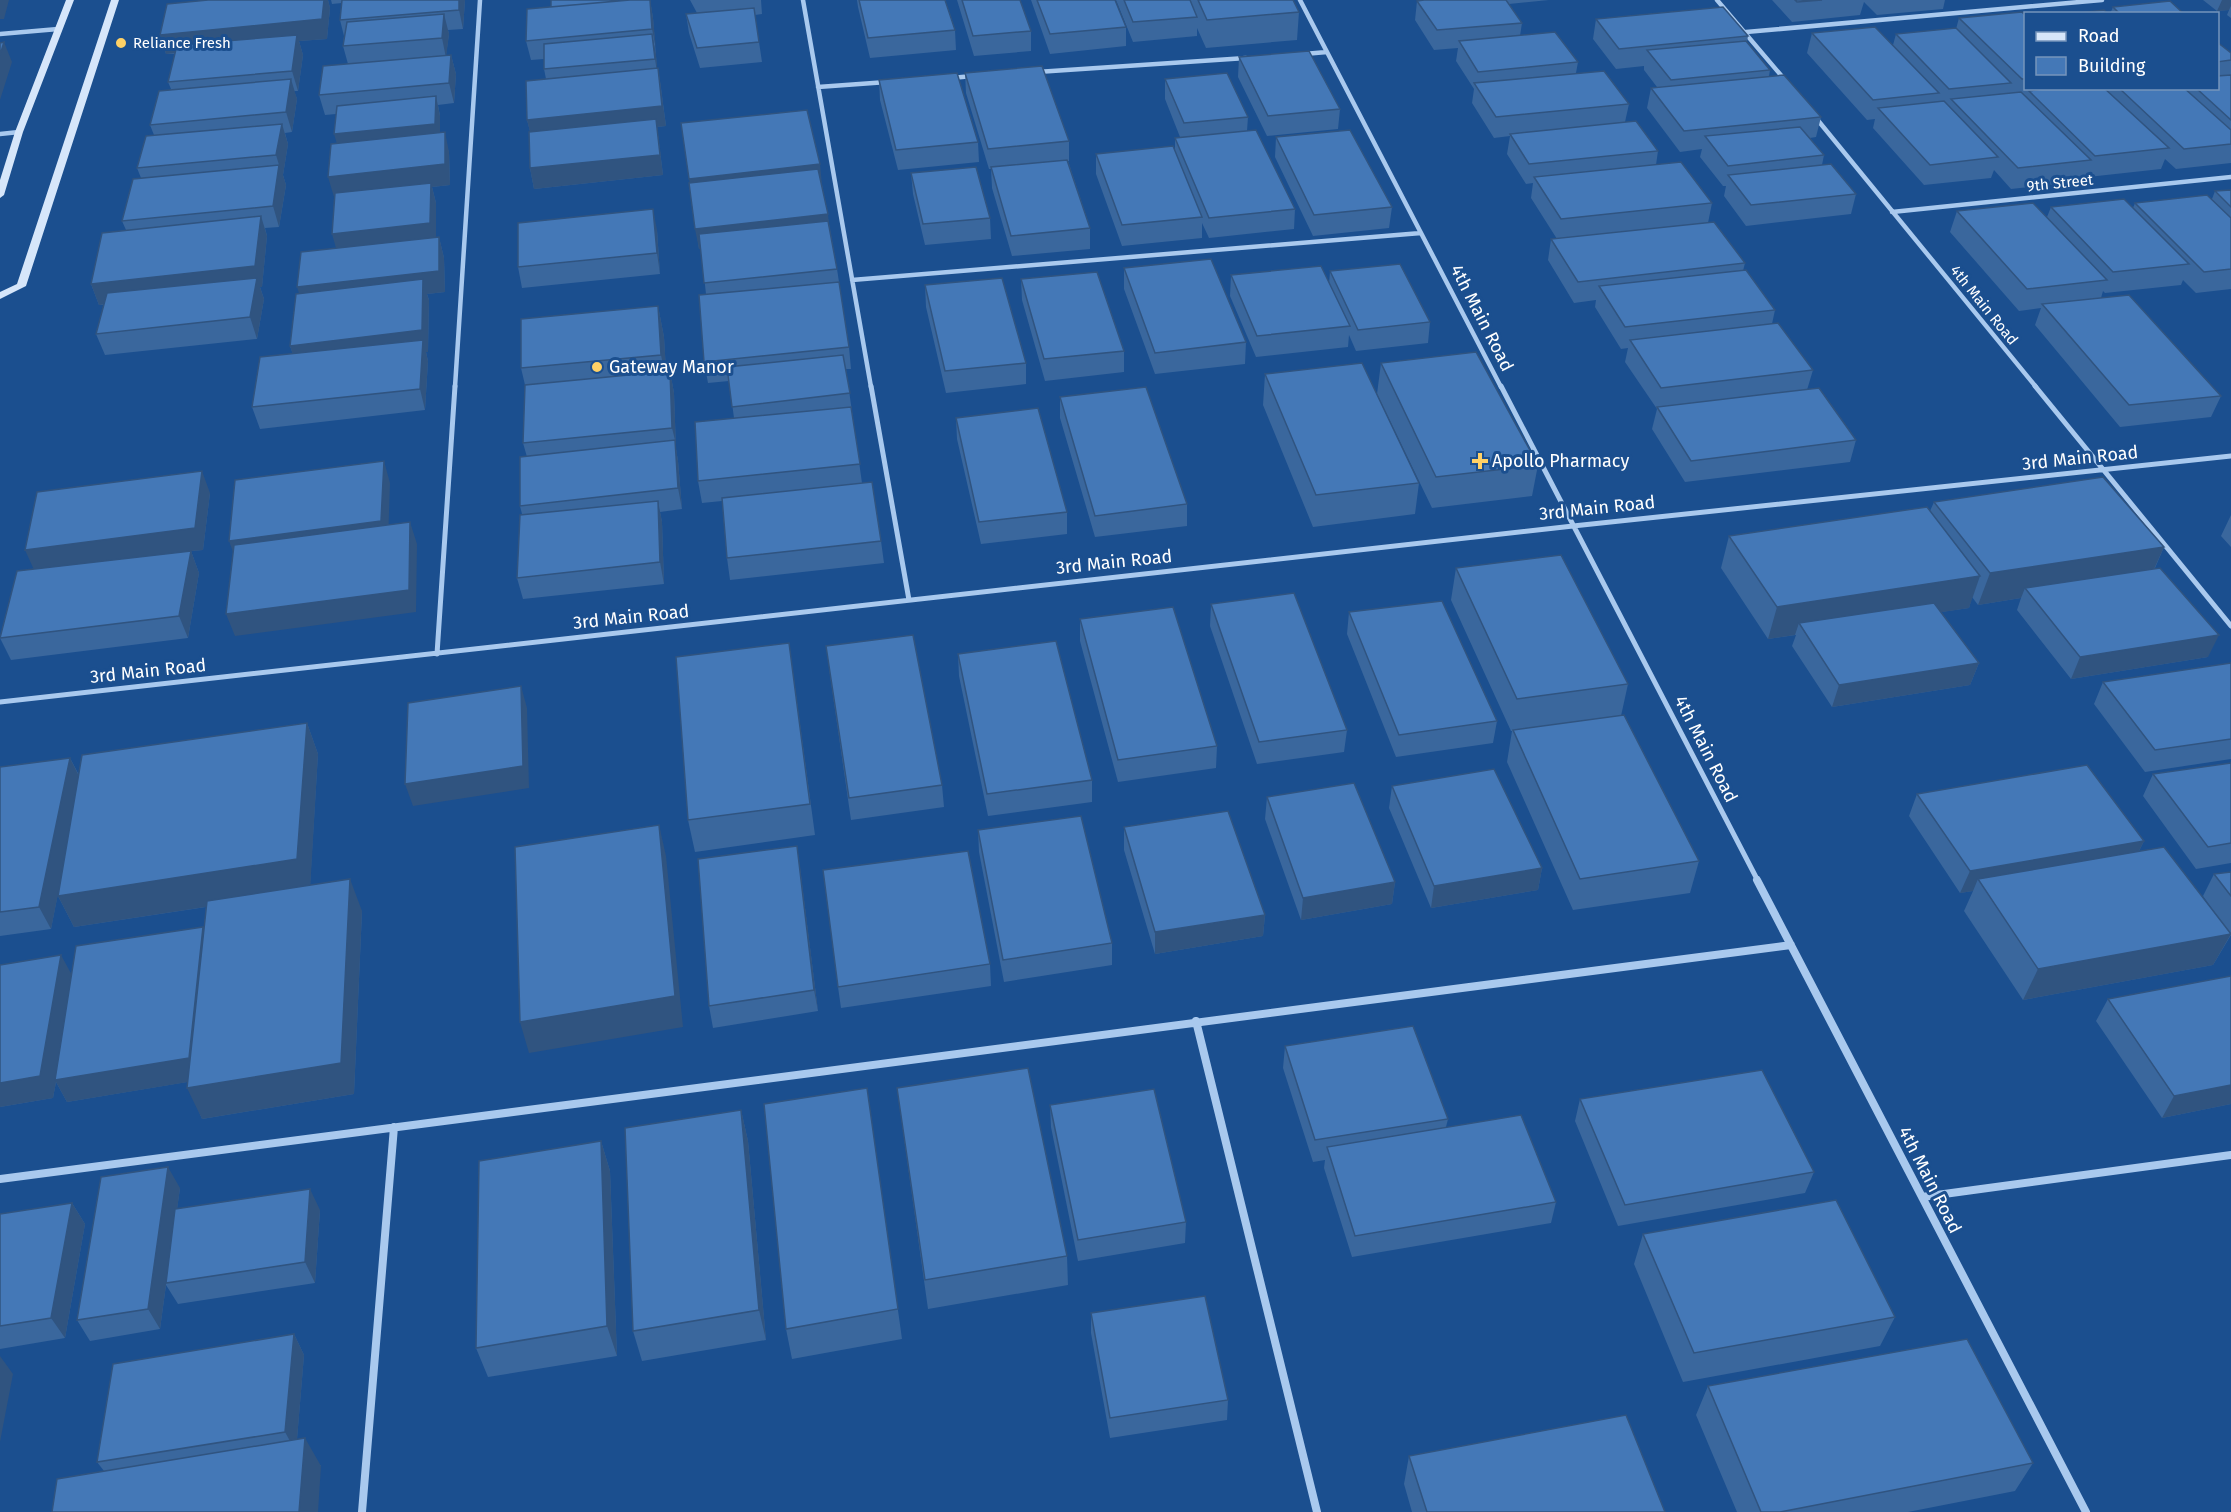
<svg xmlns="http://www.w3.org/2000/svg" width="2231" height="1512" viewBox="0 0 2231 1512" font-family="'Fira Sans',sans-serif">
  <rect width="100%" height="100%" fill="#1b4f8f"/>
  <g fill="none" stroke-linecap="round" stroke-linejoin="round">
    <path stroke="#a9c9ee" stroke-width="4.5" d="M803 0 871 387
      M1300 0 1501 387
      M1717 0 1785 80
      M1746 32 2102 0
      M0 34 58 29
      M1304 54 1327 52
      M1037 72 1246 58
      M951 78 973 76
      M818 87 887 82
      M1816 118 2036 387
      M0 134 19 132
      M1892 212 2231 177
      M852 280 1421 233
      M455 387 480 0"/>
    <path stroke="#a9c9ee" stroke-width="5" d="M871 386 909 600
      M1501 386 1758 881
      M2035 386 2231 626
      M437 654 455 386
      M0 702 1573 526 2231 456"/>
    <path stroke="#a9c9ee" stroke-width="8" d="M1757 880 2086 1512
      M1196 1021 1317 1512
      M0 1179 1791 945
      M1922 1197 2231 1155
      M362 1512 394 1127"/>
    <path fill="#d6e6fa" fill-rule="evenodd" d="M66 0H74L23 132 4 195 0 198V180L15 132Z
      M111 0H119L26 286 0 299V292L17 284Z"/>
  </g>
  <path fill="#3a679d" d="M208 0H328L330 8 327 39 299 41 303 55 298 91H294L297 99 292 132 285 133 288 144 283 175 286 185 279 227 265 228 267 236 262 287H260L264 299 257 339 105 355 96 334 104 305H99L91 284 126 230 122 221 141 178 137 168 154 135 150 125 171 89 168 82 175 54H166L160 35Z
    M331 0H465L463 29 448 30 449 34 446 55H451L456 74 454 103 438 105 440 116V132L449 152 450 185 432 187 436 203V237H439L444 258 445 292 427 294 429 300 428 352H426L428 361 425 410 260 429 252 407 293 354 290 346 299 293 336 248 334 197 337 143 336 114 325 115 319 95 348 64 343 46 344 36 340 20 342 3 332 4Z
    M551 0H617L618 1 650 0 653 18 657 69 658 68 661 88 666 126 657 127 663 175 534 189 530 168V131L527 120 546 79 544 69V59L531 60 526 41 551 7Z
    M690 0H761L762 14 755 15 762 62 700 68 689 33 686 14 697 13Z
    M857 0H945L955 30 956 50 870 58 858 7Z
    M957 0H1020L1031 31V51L974 56Z
    M1031 0H1115L1126 27V46L1050 54Z
    M1116 0H1293L1299 12 1297 40 1206 48 1197 28V36L1133 42Z
    M1421 0H1549L1509 4 1522 23 1520 36 1578 62 1576 73 1629 104 1625 122 1658 151 1656 165 1712 203 1708 223 1745 263 1743 271 1775 310 1772 324 1813 370 1807 390 1856 440 1850 462 1685 482 1652 429 1657 409 1625 362 1628 348 1621 349 1595 307 1596 300 1574 303 1548 260 1551 239H1557L1531 198 1533 183 1526 184 1507 154 1510 136 1494 138 1472 103 1474 89 1456 61 1458 48 1434 50 1415 20 1417 1Z
    M1772 0H1945L1943 9 1877 15 1864 2 1860 15 1792 22Z
    M2203 0H2231V18L2227 15 2229 10 2217 11Z
    M2113 7 2184 14H2110Z
    M2025 15V88H2217V42L2231 53V163L2176 169 2165 159 2161 169 2088 177 2086 174 2083 181 2011 189 1994 170 1991 178 1924 185 1873 128 1875 119 1867 120 1807 53 1812 33 1893 45 1896 34 1956 29 1959 18Z
    M1596 19 1748 36 1747 42 1770 70 1769 76 1821 117 1816 137 1810 138 1824 155 1822 165 1856 194 1851 214 1746 226 1724 196 1726 186H1723L1700 157 1702 149 1680 152 1647 108 1651 88 1657 87 1644 70V66L1616 69 1593 39Z
    M1239 57 1340 109 1338 129 1267 136 1238 77Z
    M965 73 1069 141V161H1068L1090 228V249L1012 256 992 188 991 169H989L966 93Z
    M1165 79 1248 117 1247 131 1295 209 1294 229 1209 238 1202 223V238L1122 246 1096 174V154L1175 151V138L1180 137 1165 99Z
    M879 80 978 142 979 162 898 170 880 100Z
    M1276 137 1392 207 1389 228 1313 236 1275 157Z
    M911 173 990 218 991 239 925 245 913 194Z
    M690 183 822 185 837 269 849 347 851 369H846L862 483 881 541 884 563 730 580 727 558 722 501 702 503 698 481 734 418 729 381 708 383 704 362 706 294 701 249H699Z
    M2231 190V289L2196 293 2183 280 2181 285 2105 293 2103 291 2101 298 2221 396 2211 417 2120 427 2035 325 2041 308 2019 311 1950 232 1957 211 2047 217 2051 207 2133 208 2135 203 2212 199 2215 191Z
    M657 230 660 274 522 288 518 267Z
    M1124 268 1246 342 1245 364 1155 374 1124 289Z
    M1330 271 1430 322 1428 343 1356 351 1349 335 1348 347 1256 357 1230 296 1231 275 1329 284Z
    M1021 279 1124 351V372L1045 381 1022 300Z
    M925 285 1026 363V384L946 393 926 307Z
    M658 306 664 337 666 372 670 371 674 393 676 449 678 461 682 509 660 512 662 522 664 584 523 599 517 578 522 514 520 506 527 457 523 443 525 385 521 368Z
    M1381 363 1538 465 1532 496 1432 508 1377 394Z
    M1265 374 1419 483 1415 514 1313 527 1263 405Z
    M1060 397 1187 504V526L1095 537 1060 418Z
    M956 418 1067 512V534L981 544 957 439Z
    M210 493 203 550 191 551 199 573 188 638 11 660 0 638Z
    M1934 502 2164 547 2155 568 2208 657 2071 679 2017 610 2021 598 1978 605 1972 597 1969 608 1941 612 1979 663 1970 685 1832 707 1792 646 1796 635 1768 639 1721 568 1729 536 1930 511Z
    M2231 515V547L2221 536Z
    M1456 568 1628 684 1621 716 1699 861 1690 893 1573 910 1507 762 1512 731H1511L1451 600Z
    M1211 604 1347 730 1344 752 1257 764 1210 626Z
    M1349 612 1497 721 1493 743 1396 757 1347 634Z
    M1080 619 1217 746 1216 768 1118 782 1080 641Z
    M789 643 815 835 695 852 688 820Z
    M958 654 1092 780V802L988 816 959 676Z
    M2231 663V759L2145 772 2094 704 2103 682Z
    M829 668 942 785 944 807 851 820Z
    M307 723 318 754 310 885 362 911 354 1094 202 1119 187 1082 67 1102 56 1082 53 1098 0 1107V965L72 974 203 927 204 929 206 907 74 927 58 896 59 888 51 929 0 936V767L70 758 79 775Z
    M2231 763V863L2196 869 2143 796 2153 774Z
    M1392 786 1542 868 1538 890 1431 908 1389 808Z
    M1917 794 2144 841 2139 851 2220 920 2203 896 2214 874 2231 872V935L2213 965 2023 1000 1964 911 1973 891 1960 893 1909 816Z
    M1267 797 1395 882 1392 904 1301 920 1265 819Z
    M1124 827 1265 915 1263 936 1155 954 1124 850Z
    M978 830 1112 943V965L1004 982 979 852Z
    M800 868 818 1011 713 1028 709 1006Z
    M990 964 991 986 841 1008 838 987Z
    M2231 976V1104L2162 1118 2096 1021 2108 999Z
    M1285 1046 1448 1119 1446 1127 1556 1202 1551 1223 1352 1257 1324 1168 1325 1160 1313 1162 1283 1068Z
    M867 1088 902 1339 792 1359 786 1329Z
    M897 1088 1067 1256 1068 1285 928 1309Z
    M1580 1099 1814 1172 1805 1193 1618 1226 1575 1121Z
    M1050 1105 1186 1222 1185 1243 1078 1261 1051 1127Z
    M741 1110 748 1141 766 1340 642 1361 633 1331Z
    M601 1141 610 1171 617 1356 488 1377 476 1348Z
    M180 1188 177 1209 320 1210 315 1283 178 1304 166 1285 160 1329 90 1341 77 1320Z
    M72 1203 85 1224 65 1338 0 1349V1214Z
    M1643 1234 1895 1317 1880 1346 1683 1382 1634 1264Z
    M1091 1313 1228 1400 1227 1420 1110 1438 1091 1333Z
    M294 1334 304 1355 297 1439 321 1466 104 1471 97 1462Z
    M1708 1386 2033 1463 2015 1491 1908 1512H1737L1696 1415Z
    M1409 1456 1665 1512H1412L1404 1484Z"/>
  <path fill="#305480" d="M0 0H9L4 19H0Z
    M324 0H328L330 8 327 39 299 41 303 55 298 91 292 71 296 42 166 54 160 35Z
    M459 0H465L463 29 459 10Z
    M650 0 653 18 656 49 652 29Z
    M2222 0H2231V6L2229 10 2217 11Z
    M444 14 449 34 446 58 442 38Z
    M652 34 656 54 658 79 655 59Z
    M4 42 12 62 0 100V55Z
    M451 55 456 74 454 103 449 83Z
    M658 68 666 126 657 127 663 175 534 189 530 168 532 140 527 120Z
    M291 79 297 99 292 132 286 112Z
    M436 96 440 116V144L340 154 334 134Z
    M282 124 288 144 283 175 286 185 279 227 273 206 279 165 276 155Z
    M445 132 449 152 450 185 432 187 436 203V244L338 255 332 234 334 197 328 177Z
    M820 164 822 185 692 199 689 179Z
    M653 209 657 230 660 274 657 253Z
    M828 214 830 235 699 249 695 229Z
    M261 216 267 236 262 287H260L264 299 257 339 250 317 255 288 99 305 91 284Z
    M439 237 444 258 445 292 427 294 429 300 428 352H426L428 361 425 410 420 389 297 367 290 346 304 308 297 287Z
    M658 306 664 337 667 386 661 355Z
    M670 371 674 393 676 449 678 461 682 509 678 488 675 440 672 428Z
    M384 461 390 483 388 543 237 563 229 541Z
    M202 471 210 493 203 550 191 551 199 573 188 638 179 616 35 572 25 550Z
    M658 501 662 522 664 584 660 562Z
    M410 522 417 544 416 612 235 636 226 614Z
    M2164 547 2150 578 2025 588 2021 598 1978 605 1990 573Z
    M1980 576 1969 608 1805 633 1799 623 1795 635 1768 639 1777 607Z
    M2219 635 2208 657 2071 679 2080 657Z
    M1979 663 1970 685 1832 707 1839 685Z
    M521 686 527 708 529 788 413 806 405 784Z
    M307 723 318 754 310 891 74 927 58 896Z
    M70 758 81 780 51 929 39 907Z
    M659 825 666 856 683 1027 529 1053 520 1022Z
    M2144 841 2133 863 1978 879 1973 891 1960 893 1970 871Z
    M797 846 800 868 818 1011 814 990Z
    M1542 868 1538 890 1431 908 1434 886Z
    M350 879 362 911 354 1094 202 1119 187 1088Z
    M1395 882 1392 904 1301 920 1303 898Z
    M1265 915 1263 936 1155 954V932Z
    M203 927 213 949 200 1080 67 1102 56 1082 53 1098 0 1107V1083L61 955 73 977Z
    M2231 934 2213 965 2023 1000 2038 969Z
    M2231 1085V1104L2162 1118 2174 1096Z
    M741 1110 748 1141 766 1340 759 1310Z
    M601 1141 610 1171 617 1356 607 1326Z
    M168 1167 180 1188 167 1283H166V1285L160 1329 148 1309Z
    M310 1189 320 1210 315 1283 305 1262Z
    M72 1203 85 1224 65 1338 51 1318Z
    M294 1334 304 1355 296 1452 285 1432Z
    M0 1356 13 1374 0 1442Z
    M305 1438 321 1466 318 1512H299Z"/>
  <path fill="#4478b7" stroke="#305480" stroke-width="1.5" d="M208 0H324L322 19 160 35 167 4Z
    M342 0H459V10L340 20Z
    M551 0H617V1L551 7Z
    M630 0H650L652 29 526 41 527 9Z
    M859 0H945L955 30 868 38Z
    M962 0H1020L1031 31 973 36Z
    M1037 0H1115L1126 27 1050 34Z
    M1124 0H1190L1197 17 1133 22Z
    M1198 0H1293L1299 12 1207 20Z
    M1424 0H1506L1522 23 1437 30 1417 1Z
    M1795 0H1822L1797 2Z
    M2170 1 2184 14H2120L2113 7Z
    M1723 7 1748 36 1619 49 1596 19Z
    M754 8 759 42 697 48 686 14Z
    M2104 10 2108 14H2072Z
    M2022 12 2025 15V79H2022L1959 18Z
    M444 14 442 38 343 46 347 22Z
    M1875 27 1939 93 1873 100 1812 33Z
    M1956 28 2011 83 1949 89 1896 34Z
    M1555 32 1578 62 1478 72 1459 41Z
    M652 34 655 59 544 69V44Z
    M297 35 292 71 168 82 177 45Z
    M1746 41 1770 70 1671 80 1647 50Z
    M4 42 0 55V43Z
    M2217 42 2231 53V60L2217 62Z
    M1309 51 1340 109 1268 116 1239 57Z
    M451 55 449 83 319 95 323 66Z
    M1042 66 1069 141 988 149 965 73Z
    M658 68 662 106 527 120 526 81Z
    M1604 71 1629 104 1496 117 1474 83Z
    M957 73 978 142 896 150 879 80Z
    M1227 73 1248 117 1184 123 1165 79Z
    M1784 75 1821 117 1684 131 1651 88Z
    M2231 75V120L2196 88H2217V76Z
    M291 79 286 112 150 125 159 91Z
    M2049 88H2104L2169 148 2095 156 2029 91Z
    M2119 88H2184L2231 130V144L2184 149Z
    M2021 92 2091 160 2018 168 1951 99Z
    M436 96 435 124 334 134 337 106Z
    M1944 101 1998 157 1930 165 1878 108Z
    M807 110 820 164 689 179 681 123Z
    M656 119 660 155 530 168 529 132Z
    M1636 121 1658 151 1529 164 1510 134Z
    M282 124 276 155 137 168 146 136Z
    M1800 127 1824 155 1728 166 1705 136Z
    M1256 130 1295 209 1209 218 1175 138Z
    M1350 130 1392 207 1314 215 1276 137Z
    M445 132V164L328 177 331 144Z
    M1173 146 1202 217 1122 225 1096 154Z
    M1067 160 1090 228 1011 236 991 167Z
    M1681 162 1712 203 1561 219 1534 177Z
    M1831 164 1856 194 1751 205 1728 175Z
    M279 165 273 206 122 221 133 179Z
    M976 167 990 218 923 224 911 173Z
    M818 169 828 214 695 229 689 183Z
    M431 183 430 223 332 234 335 193Z
    M2231 190V207L2215 191Z
    M2207 195 2231 218V269L2204 272 2135 203Z
    M2124 199 2189 264 2113 272 2051 207Z
    M2033 203 2107 280 2027 289 1957 211Z
    M653 209 657 253 518 267V223Z
    M261 216 255 266 91 284 102 233Z
    M828 221 837 269 704 283 699 234Z
    M1714 222 1745 263 1578 282 1551 239Z
    M439 237V271L297 287 301 252Z
    M1211 259 1246 342 1155 353 1124 268Z
    M1400 264 1430 322 1358 330 1330 271Z
    M1321 266 1350 326 1257 336 1231 275Z
    M1746 270 1775 310 1625 327 1599 286Z
    M1097 272 1124 351 1044 359 1021 279Z
    M257 278 250 317 96 334 107 293Z
    M1002 278 1026 363 945 371 925 285Z
    M423 279 422 330 290 346 296 294Z
    M839 282 849 347 704 362 699 295Z
    M2129 295 2221 396 2129 405 2042 304Z
    M658 306 661 355 521 368V319Z
    M1778 323 1813 370 1661 388 1630 340Z
    M423 340 420 389 252 407 260 357Z
    M1476 352 1538 465 1436 477 1381 363Z
    M843 355 850 393 732 407 727 367Z
    M1362 363 1419 483 1316 495 1265 374Z
    M670 371 672 428 523 443 525 385Z
    M1146 387 1187 504 1095 516 1060 397Z
    M1819 388 1856 440 1691 461 1657 407Z
    M851 407 860 464 698 481 695 422Z
    M1038 408 1067 512 979 522 956 418Z
    M675 440 678 488 520 506V457Z
    M384 461 381 521 229 541 235 480Z
    M202 471 195 528 25 550 37 492Z
    M2103 477 2164 547 1990 573 1934 502Z
    M872 482 881 541 727 558 722 498Z
    M658 501 660 562 517 578 520 515Z
    M1927 507 1980 576 1777 607 1729 536Z
    M410 522 409 590 226 614 234 545Z
    M191 551 179 616 0 638 17 571Z
    M1561 555 1628 684 1517 699 1456 568Z
    M2160 568 2219 635 2080 657 2025 588Z
    M1294 593 1347 730 1259 742 1211 604Z
    M1442 601 1497 721 1399 735 1349 612Z
    M1934 603 1979 663 1839 685 1799 623Z
    M1173 607 1217 746 1118 760 1080 619Z
    M913 635 942 785 849 798 826 646Z
    M1056 641 1092 780 987 794 958 654Z
    M789 643 810 804 688 820 676 657Z
    M2231 663V739L2155 750 2103 682Z
    M521 686 523 766 405 784 408 703Z
    M1624 715 1699 861 1580 879 1513 730Z
    M307 723 297 859 58 896 82 755Z
    M70 758 39 907 0 912V767Z
    M2231 763V843L2208 847 2153 774Z
    M2087 765 2144 841 1970 871 1917 794Z
    M1494 769 1542 868 1434 886 1392 786Z
    M1354 783 1395 882 1303 898 1267 797Z
    M1228 811 1265 915 1155 932 1124 827Z
    M1081 816 1112 943 1003 960 978 830Z
    M659 825 675 996 520 1022 515 847Z
    M797 846 814 990 709 1006 698 859Z
    M2164 847 2231 934 2038 969 1978 879Z
    M968 851 990 964 838 987 823 870Z
    M2231 872V896L2214 874Z
    M350 879 341 1063 187 1088 207 901Z
    M203 927 189 1058 55 1080 76 946Z
    M61 955 40 1076 0 1083V965Z
    M2231 976V1085L2174 1096 2108 999Z
    M1413 1026 1448 1119 1315 1140 1285 1046Z
    M1028 1068 1067 1256 925 1280 897 1088Z
    M1762 1070 1814 1172 1625 1205 1580 1099Z
    M867 1088 898 1309 786 1329 764 1104Z
    M1154 1089 1186 1222 1078 1240 1050 1105Z
    M741 1110 759 1310 633 1331 625 1128Z
    M1521 1115 1556 1202 1355 1236 1327 1147Z
    M601 1141 607 1326 476 1348 479 1161Z
    M168 1167 148 1309 77 1320 101 1177Z
    M310 1189 305 1262 166 1283 175 1209Z
    M1836 1200 1895 1317 1694 1353 1643 1234Z
    M72 1203 51 1318 0 1326V1214Z
    M1205 1296 1228 1400 1110 1418 1091 1313Z
    M294 1334 285 1432 97 1462 113 1364Z
    M1967 1339 2033 1463 1780 1512H1761L1708 1386Z
    M1626 1415 1665 1512H1427L1409 1456Z
    M305 1438 299 1512H52L57 1479Z"/>
  <g fill="#ffd166" stroke="#1b4f8f" stroke-width="2">
    <circle cx="121" cy="43" r="6"/>
    <circle cx="597" cy="367" r="6"/>
    <path d="M1477 452h6v6h6v6h-6v6h-6v-6h-6v-6h6z"/>
  </g>
  <g text-anchor="middle" dominant-baseline="central" stroke-width="6" stroke-linejoin="round" paint-order="stroke">
    <g font-size="15" fill="#fff" stroke="#1b4f8f" text-anchor="start">
      <text x="133" y="43">Reliance Fresh</text>
    </g>
    <g font-size="15" fill="#fff" stroke="#1b4f8f">
      <text transform="translate(2060 183) rotate(-6)">9th Street</text>
      <text transform="translate(1984 305) rotate(51)">4th Main Road</text>
    </g>
    <g font-size="18" fill="#fff" stroke="#1b4f8f">
      <text transform="translate(1482 318) rotate(63)">4th Main Road</text>
      <text transform="translate(2080 458) rotate(-6)">3rd Main Road</text>
      <text transform="translate(1597 508) rotate(-6)">3rd Main Road</text>
      <text transform="translate(1114 562) rotate(-6)">3rd Main Road</text>
      <text transform="translate(631 617) rotate(-6)">3rd Main Road</text>
      <text transform="translate(148 671) rotate(-6)">3rd Main Road</text>
      <text transform="translate(1706 749) rotate(63)">4th Main Road</text>
      <text transform="translate(1930 1180) rotate(63)">4th Main Road</text>
    </g>
    <g font-size="18" fill="#fff" stroke="#1b4f8f" text-anchor="start">
      <text x="609" y="367">Gateway Manor</text>
      <text x="1492" y="461">Apollo Pharmacy</text>
    </g>
  </g>
  <rect x="2024" y="12" width="195" height="78" fill="#1b4f8f" stroke="#7695bc" stroke-width="1.5"/>
  <rect x="2036" y="32" width="30" height="9" fill="#d6e6fa" stroke="#7695bc" stroke-width="1.5"/>
  <text x="2078" y="42" font-size="18" fill="#ffffff">Road</text>
  <rect x="2036" y="57" width="30" height="18" fill="#4478b7" stroke="#7695bc" stroke-width="1.5"/>
  <text x="2078" y="72" font-size="18" fill="#ffffff">Building</text>
</svg>
